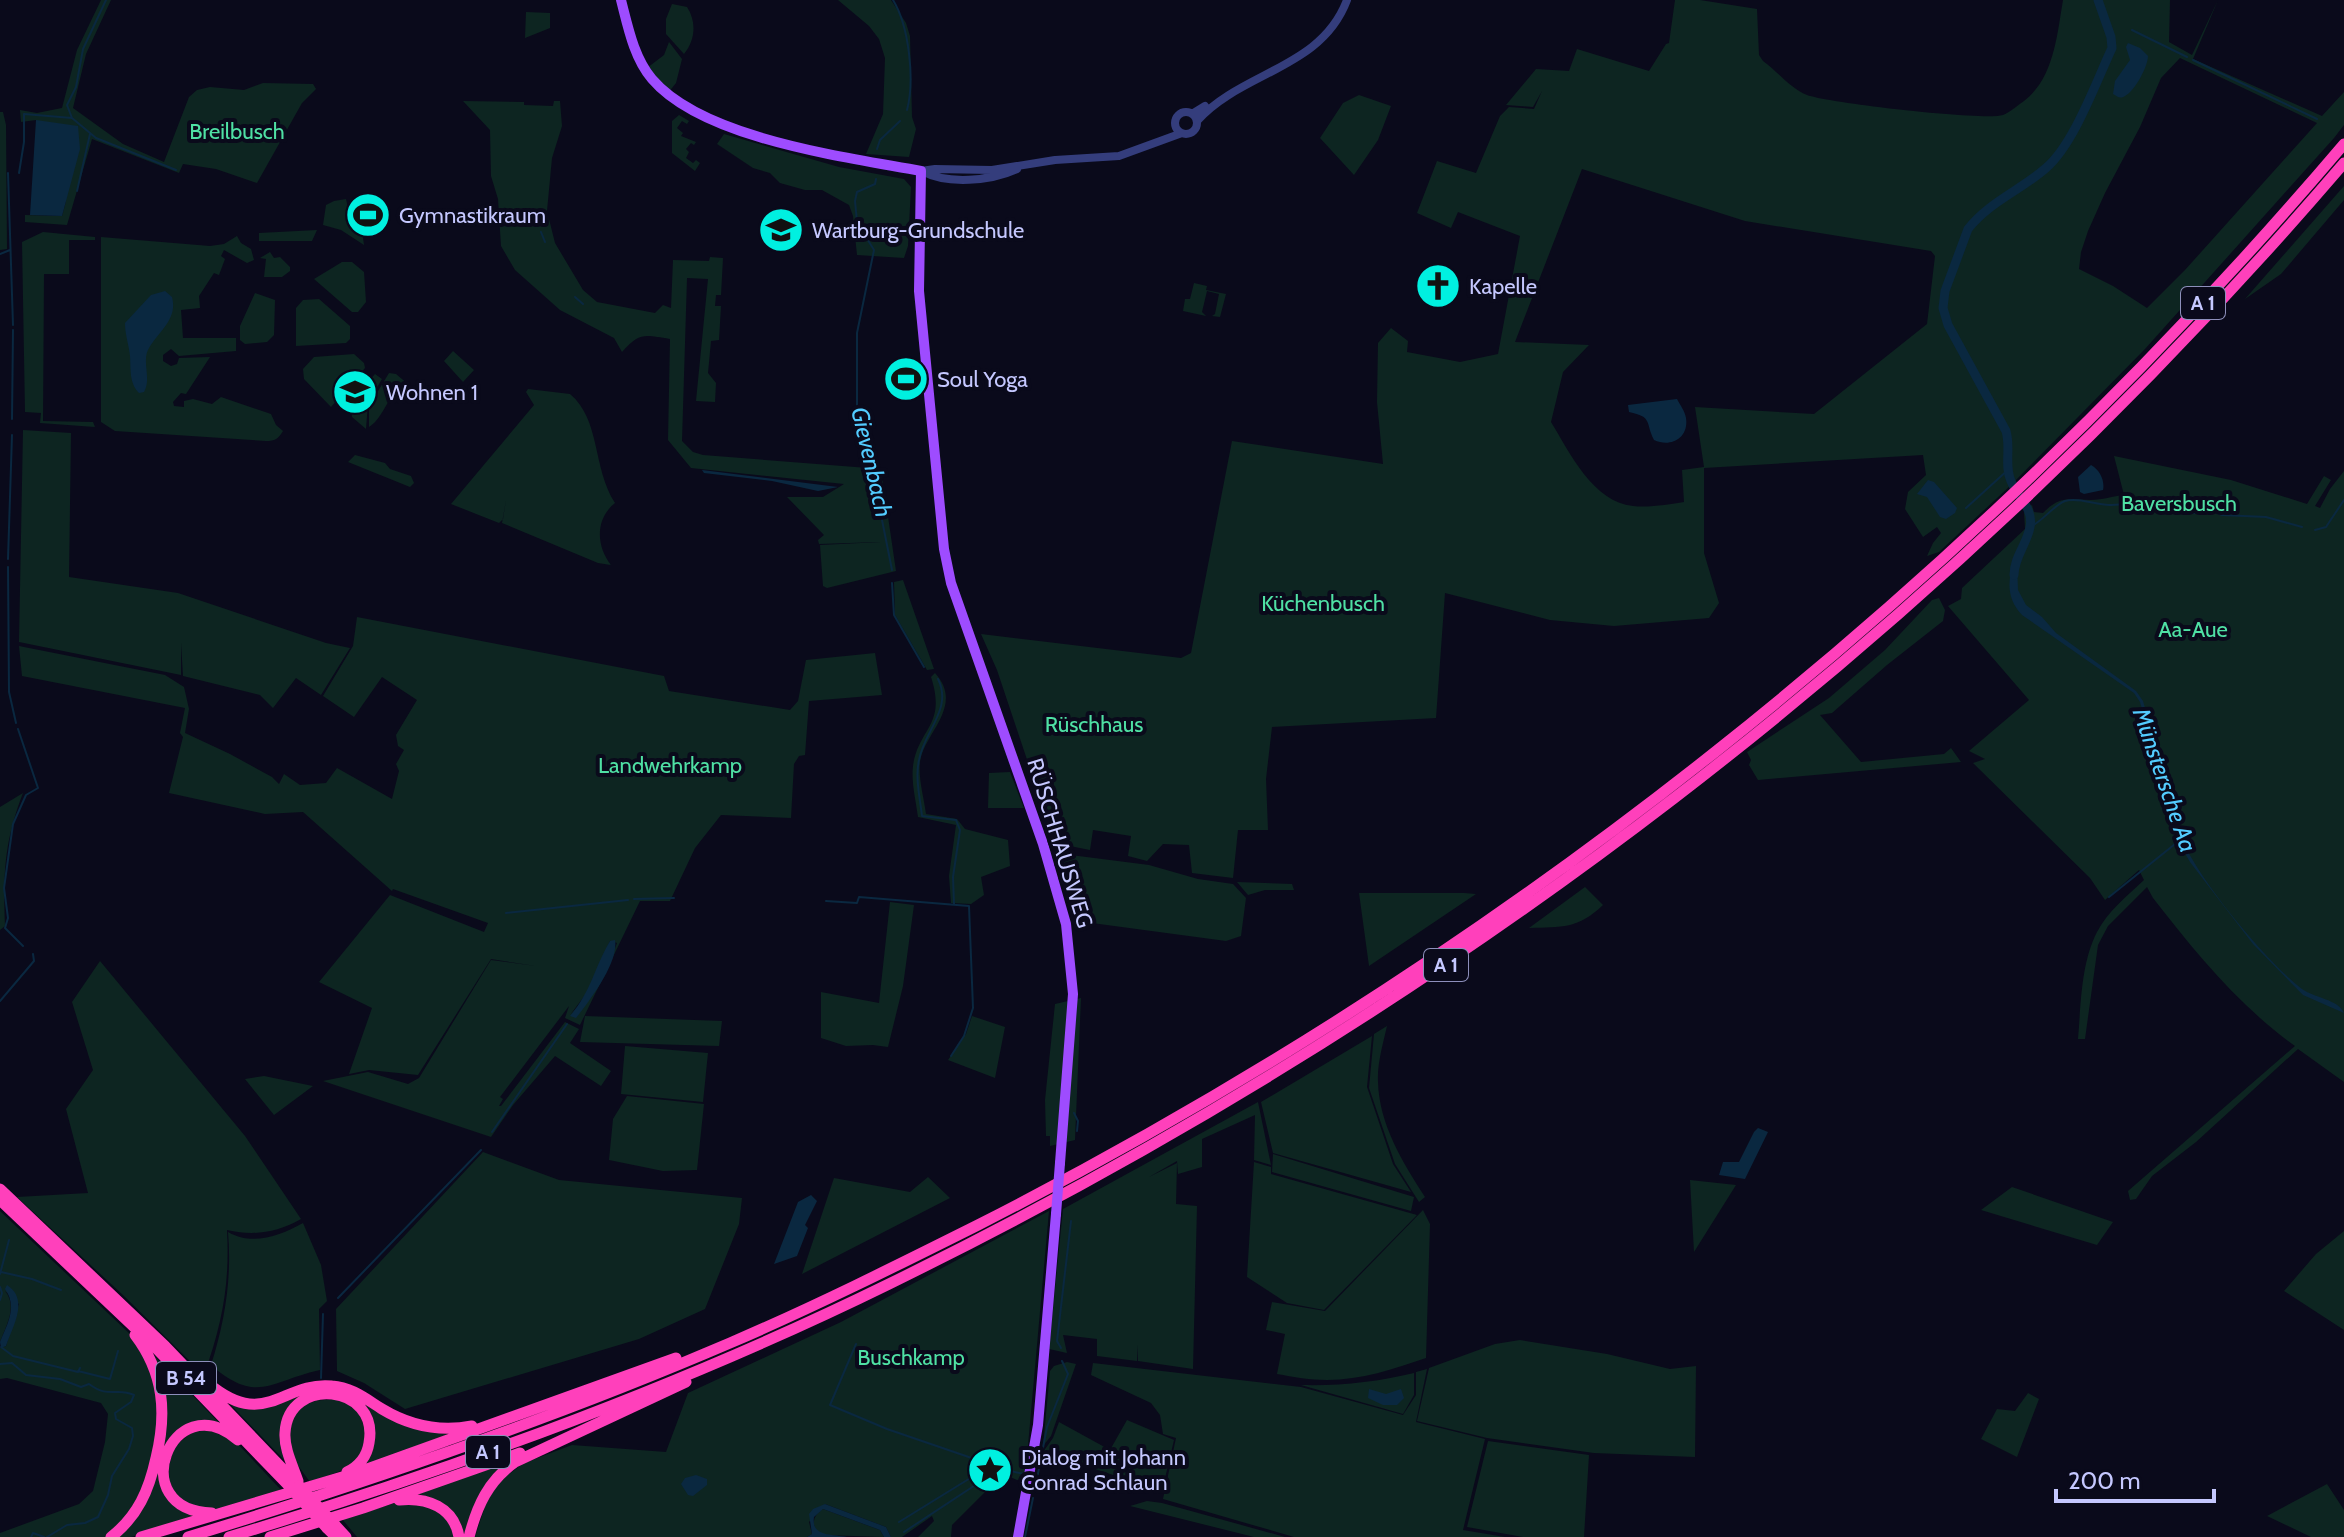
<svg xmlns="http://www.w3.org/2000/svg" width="2344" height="1537" viewBox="0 0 2344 1537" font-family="Cabin,sans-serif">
  <rect width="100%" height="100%" fill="#0a0a1b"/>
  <path fill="#0d2521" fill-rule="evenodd" d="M101 0H111L86 54 73 108 123 144 164 162 189 97 197 90 210 87 244 90 263 83 313 84 316 89 302 103 257 183 216 169 183 164 179 173 92 139 67 225 25 222V215L62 216 66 201 36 120 21 122 20 110 37 113 62 108 77 50Z
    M838 0H891L906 23 910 36 912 117 916 129 909 157 866 154 883 114 885 58 879 39 869 26Z
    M1675 0H1700L1757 9 1759 55 1763 61C1777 71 1790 88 1807 95 1828 103 1984 121 2003 115 2009 113 2018 105 2024 101 2054 78 2057 35 2063 0H2170L2169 42 2192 55 2218 0 2193 59 2322 116 2344 92V125L2334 138 2145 349 2014 482 2030 506 2032 505 2034 512 2043 513C2061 495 2068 500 2091 500 2102 500 2113 496 2124 495L2114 456 2231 480 2307 504 2324 476 2331 480 2315 506 2320 508 2330 489 2344 471V1082L2298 1049 2196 1142 2152 1176 2136 1199 2130 1200 2128 1191 2295 1046C2239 1006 2195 952 2153 898L2147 887 2108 926 2098 945 2085 1039H2078C2081 1004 2081 963 2097 932 2108 911 2127 896 2144 880L2139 870 2105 900 2090 878 1973 763 1985 759 1969 751 2029 700 1948 606 1961 599 1962 588 2025 529 2024 512 2027 509 2011 485 1939 552 1927 556 1933 543 1941 533 1937 527 1923 537 1905 509 1908 492 1926 475 1923 455 1704 468V553L1719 603 1709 618 1614 626 1550 620 1445 593 1436 718 1272 727 1266 779 1268 830H1238L1233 878 1192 873 1189 845 1163 844 1147 861 1128 856 1131 836 1093 830 1090 850 1055 843 997 670 981 634 1181 658 1191 653 1232 441 1383 464 1377 402 1378 343 1391 328 1408 341 1407 352 1460 362 1498 354 1520 236 1458 212 1451 228 1417 213 1437 161 1476 173 1500 116 1509 107 1534 109 1542 91 1533 107 1506 105 1536 69 1569 71 1577 49 1649 71 1666 44 1669 43ZM2180 58 2317 123 2185 270 2147 308 2113 286 2079 269 2081 252 2088 231 2105 193 2140 127 2161 78ZM1582 169 1745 221 1931 251 1935 256 1927 324 1814 414 1695 407 1704 467 1682 470 1684 502C1670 504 1649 508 1633 506 1593 502 1570 453 1551 422L1563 372 1589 345 1515 342Z
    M672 4 687 7C697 22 695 41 684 54L666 34V19Z
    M526 12 550 13V28L525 38Z
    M669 42 682 59 676 83 668 93 647 68 664 55Z
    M1359 95 1391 106 1378 140 1354 175 1320 138 1343 103Z
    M463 101 524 102V105L553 106 554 101H560L562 126 552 158 547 211 555 243 583 290 597 302 655 313 663 305 671 308 673 260 709 261 710 257 723 258 721 295H716L715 306H721L719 340 711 341 708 373 716 383 715 402 696 401 708 279 687 278 682 441 693 452 703 455 881 469 896 571 827 588 823 586 820 545 881 542 819 544 818 540 824 535 787 497H823L844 484 691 468 668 440 670 339C644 335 640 332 622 352L614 338 560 310 515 270 501 246 498 199 491 176 490 130Z
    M0 112H3L6 125 7 249 0 250Z
    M679 115 689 121 687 124 682 121 677 128 683 133 681 136 696 142 694 145 691 143 686 149 689 152 686 158 693 163 696 160 700 163 695 171 672 153V121Z
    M724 134 839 167 904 179 911 187 908 246 904 258 857 255 853 216 849 205 822 190H805L780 183 770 173 753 168 717 144Z
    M2344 186V200L2281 274 2245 299Z
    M346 199 352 226 361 224 364 245 341 230 323 225 326 205 334 201Z
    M317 230 312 241H259V233Z
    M43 232 95 237V240H69V274H44L43 421 93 422 95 427 40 423 41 413 25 412 22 242Z
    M237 236 241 243 251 249 254 260 247 263 224 250 221 256 225 259 219 275 214 273 199 296 200 308 181 310 183 338H236V351L179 356 171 349 163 355V361L171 366 177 364 179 358 210 357 186 394 181 393 173 402 174 406 184 407V401L193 399 212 404 221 397 271 414 276 425 283 431C278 439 275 441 266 441L115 431 101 422V237L210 246 224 244Z
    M270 252 274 258 280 257 290 267V271L282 277H264L266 259 260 258Z
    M342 262H352L364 272 366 302 358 312H352L314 279Z
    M1194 283 1207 286 1206 290 1226 294 1220 317 1212 316 1215 314 1219 294 1207 291 1202 312 1206 316 1183 311 1185 299H1190Z
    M255 293 275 300 274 335 267 342 245 344 240 340V326Z
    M319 299 350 326V339L346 343 296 346V308L303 300Z
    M453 351 474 370 463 382 444 361Z
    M354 354 364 363 365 368 331 407 304 379 303 369 314 357Z
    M389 373 396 374 415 390 407 399 396 390C387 401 381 420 369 427V406Z
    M375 374 382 379 368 403 366 429 352 417 351 401Z
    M528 389 570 394C601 420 592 467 615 503 595 519 596 546 611 565L598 563 502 523 506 500 503 519 499 523 451 504 534 405 526 392Z
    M23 430 71 433 69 577 178 593 326 643 350 648 321 695 296 678 273 708 260 695 183 676 181 643V675L19 642Z
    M355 455 385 463 390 469 411 476 414 483 410 487 348 462Z
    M903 580 934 669 927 670 895 615 894 582Z
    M1939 598 1945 610 1943 621 1887 665 1832 713 1820 715 1861 762 1944 754 1951 748 1961 762 1758 780 1749 765 1751 760 1747 752 1829 698 1885 650 1932 600Z
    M357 617 664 676 669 691 790 710 798 701 806 660 875 653 882 695 809 701 805 755 799 756 794 764 791 818 721 815 695 848 670 901H640L580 1025 565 1018 569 1006 500 1097 503 1099 499 1106H501L565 1022 579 1029 570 1043 611 1071 601 1086 555 1056 513 1105 491 1137 323 1081 368 1072 408 1084 419 1078 491 960 536 966 491 959 418 1075 369 1070 349 1074 372 1008 319 982 390 895 484 932 488 923 393 889 392 891 303 812 265 814 169 793 183 737 180 733 185 708 22 676 19 646 165 675 184 687 189 709 185 733 230 754 272 777 279 784 284 774 300 785 326 783 337 768 392 799 399 771 396 764 404 750 398 746 396 735 417 700 382 677 354 717 323 696 353 646ZM610 941 617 943 604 977 570 1015 589 990Z
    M935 673C965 706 924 733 920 762 918 778 924 798 926 814L957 819 965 829 1008 840 1010 866 981 877 984 895 971 904 951 903 949 876 956 825 918 817C916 801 911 782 913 766 918 728 947 726 931 677Z
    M1010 772 1024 808H988L989 773Z
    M23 793C4 842 3 875 5 926L0 930V807Z
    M1055 853 1149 865 1198 879 1233 884 1246 898 1241 936 1226 941 1077 921Z
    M1237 882 1292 884 1294 890H1265L1248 895Z
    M1585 887 1603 905C1578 929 1562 927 1529 928Z
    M1359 893H1464L1476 894 1369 966Z
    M890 902 914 905 903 986 888 1047 873 1045 846 1046 821 1038V992L879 1003Z
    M100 961 245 1136 301 1219C276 1233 254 1236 227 1230 230 1285 222 1324 204 1375L123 1295 17 1197 88 1193 66 1109 93 1070 72 1002Z
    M1081 998 1075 1140 1050 1146V1136H1046L1045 1100 1055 1004Z
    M585 1016 722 1021 719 1046 580 1042Z
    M972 1016 1005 1027 995 1078 948 1060 966 1034Z
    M1387 1026C1383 1044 1377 1064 1378 1082 1379 1124 1403 1163 1425 1197L1419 1202 1395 1164 1369 1088 1374 1034Z
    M1372 1036 1367 1087 1393 1164 1411 1192 1273 1153 1261 1102Z
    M625 1046 708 1053 703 1102 621 1094Z
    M264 1076 313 1086 274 1115 245 1079Z
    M627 1096 704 1104 697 1170 663 1171 609 1160 613 1119Z
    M1258 1102 1271 1165 1254 1160 1255 1115 1202 1139V1167L1178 1174 1177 1161 1149 1177 1177 1163 1176 1204 1197 1206 1193 1369 1138 1361V1345L1137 1361 1097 1356V1339L1063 1335 1067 1353 1049 1349 1063 1209Z
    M483 1152 559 1180 742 1198 739 1224 705 1309 639 1339 405 1409 364 1383 337 1371 336 1309Z
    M1273 1154 1414 1197 1411 1211 1272 1172Z
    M1254 1162 1271 1167V1174L1417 1215 1324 1310 1287 1303 1247 1277Z
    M928 1177 950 1198 802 1274 834 1178 910 1192Z
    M1690 1180 1736 1185 1694 1252Z
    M2012 1187 2113 1222 2097 1245 1981 1210Z
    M1423 1210 1430 1224 1426 1358C1394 1369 1361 1380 1327 1380 1311 1380 1293 1377 1277 1374L1285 1334 1266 1330 1272 1302 1325 1311Z
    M0 1211 131 1335C163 1379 162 1414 150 1464 147 1477 143 1494 135 1505 127 1517 115 1527 106 1537H0V1533L79 1504 93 1491 105 1442 108 1414 101 1403 7 1378 0 1379V1348L6 1346 19 1304 5 1291C18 1306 6 1326 0 1342Z
    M1049 1211 1025 1479 1017 1480 999 1472 995 1482 952 1525 951 1537H918L934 1521 932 1516 902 1537H891L886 1527 825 1504 809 1522 812 1534 807 1537H475L488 1497 502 1479 524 1463 572 1445 666 1452 688 1393 841 1322Z
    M303 1223 321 1265 327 1301 319 1309 320 1370C270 1381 257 1405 211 1365 225 1321 232 1278 228 1232 252 1246 280 1236 303 1223Z
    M2344 1231V1330L2284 1291 2316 1254Z
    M1520 1340 1607 1354 1670 1369 1696 1366 1695 1457 1594 1453 1487 1438 1417 1421 1429 1368 1495 1344Z
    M152 1353 222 1426 181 1431 161 1480 202 1516 131 1537H113L131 1520 163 1438Z
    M1067 1362 1076 1364 1051 1436 1043 1446 1050 1371 1054 1366Z
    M1093 1363 1301 1387 1403 1415 1416 1395V1372L1427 1369 1416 1422 1485 1439 1463 1530 1505 1537H1294L1163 1499 1176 1438 1163 1434 1160 1415 1151 1403 1091 1375Z
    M1414 1373V1395L1403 1414 1301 1385C1340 1386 1377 1382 1414 1373Z
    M336 1388 387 1415 459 1430 359 1468 372 1428 339 1392 289 1411 286 1462 230 1404Z
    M2028 1393 2039 1399 2017 1457 1981 1439 1997 1409 2015 1411Z
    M341 1399 359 1413 367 1434 361 1455 346 1469 310 1482 294 1460 288 1434 294 1415 309 1401Z
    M1127 1420 1174 1440 1162 1491 1043 1452 1053 1438 1059 1422 1110 1450Z
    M209 1430 236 1442 282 1491 223 1508 211 1509 192 1506 175 1493 167 1476 174 1446 193 1432Z
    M1488 1441 1589 1455 1584 1537H1523L1467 1527Z
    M513 1459 505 1465 467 1537H461L426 1496 417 1494Z
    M2327 1484 2344 1510V1537H2311L2267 1516Z
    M1147 1501 1162 1503 1285 1537H1254L1130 1506Z
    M395 1503C428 1503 442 1504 455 1537H357L342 1519Z
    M823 1509 880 1530 884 1537 822 1535C810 1527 812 1516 823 1509Z"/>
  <path fill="#0a2840" d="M2128 43 2140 48 2148 56C2148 66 2135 91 2125 96 2120 99 2118 97 2113 94L2115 81 2130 60 2126 47Z
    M36 120 78 126 80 149 62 216 30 215Z
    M165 291 172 297C178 319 159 331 149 348 141 361 152 378 144 392L139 393C129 383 131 369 130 356 129 345 125 335 125 323L151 295Z
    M1677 399C1680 405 1685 411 1686 418 1689 438 1671 448 1654 440 1645 422 1653 417 1629 412L1628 405Z
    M2091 465C2100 470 2105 481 2103 490L2084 494 2080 492 2078 477Z
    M702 470 838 487 818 491 772 481 704 473Z
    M1928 480 1934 482 1957 508 1955 513 1946 519 1940 517 1927 497 1917 494Z
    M2014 562 2017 564 2018 590 2026 605 2042 617 2056 633 2136 691 2143 701 2184 840 2181 842 2140 702 2134 693 2022 615C2007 599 2007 582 2014 562Z
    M2186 848C2207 889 2265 960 2302 989 2314 998 2338 999 2344 1013L2303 995 2253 944 2190 862 2183 850Z
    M615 940C619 962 590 1000 576 1018L570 1016C592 990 594 968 610 941Z
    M1758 1128 1768 1132 1745 1179 1719 1175 1723 1162H1739L1754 1132Z
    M811 1195 817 1201 805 1225 808 1228 797 1256 774 1264 798 1202Z
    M7 1285C30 1300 12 1327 6 1346L1 1348 0 1342C7 1324 18 1307 5 1289Z
    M1369 1389 1386 1394 1401 1389 1404 1398 1397 1405H1383L1368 1398Z
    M696 1475 707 1479V1485L693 1496 688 1495 681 1484 685 1478Z
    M825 1504 886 1527 891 1537H884L880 1530 823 1509 814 1517C811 1537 832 1534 847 1537H807L812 1534 809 1514 813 1509Z"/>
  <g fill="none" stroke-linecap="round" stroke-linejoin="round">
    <path stroke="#0a2840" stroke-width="2" d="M893 0C909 26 915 80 907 110
      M2132 30 2187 57
      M2193 60 2317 119
      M72 118 96 138 176 170
      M877 149 880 140 900 121
      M8 173 13 325
      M19 173 24 142V114L72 118 67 105 76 87 83 49 106 0
      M876 179 875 184 857 192 855 201 858 232 866 237 874 250 857 333V410L882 490V520L892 570
      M77 191 90 134
      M541 232 545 242
      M0 254 10 250
      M575 297 583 304
      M12 419 13 330
      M1966 508 2009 469
      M2030 527C2043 521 2054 505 2065 501 2078 497 2096 505 2109 505 2125 505 2137 501 2152 506L2161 504 2171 510 2178 506C2187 513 2199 516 2209 509L2222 515 2266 517 2302 527
      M2315 530 2326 527 2344 500
      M8 559 12 435
      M8 567 9 692 16 723
      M892 583 894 615 924 667
      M938 679C953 709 924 731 919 760 915 777 920 799 922 816L956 820 960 830 953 877 954 904
      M18 729 38 788 26 795 13 824 4 888 8 918 5 928 23 946
      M2109 897 2180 840
      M634 899 674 898
      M826 901 857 903 859 897 969 906 973 1008 964 1036 951 1056
      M506 913 628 900
      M0 1001 34 961 33 954
      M1074 1113 1078 1121 1077 1131
      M492 1132 567 1024
      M1 1272 32 1279 61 1290
      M0 1274 9 1240
      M0 1287 2 1293 0 1300
      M338 1298 481 1150
      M856 1344 830 1405 887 1429 995 1466 1000 1458
      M1 1347 13 1356 78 1372 80 1368
      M1061 1348 1057 1341 1071 1221
      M0 1364 12 1363 26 1375 60 1379 81 1387 89 1384C109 1399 117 1387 134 1395L131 1402 115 1413 116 1419 132 1428 133 1436 129 1449 112 1476 108 1495 98 1517 85 1523 67 1525 47 1537
      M78 1371 110 1379 118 1351
      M321 1378 323 1314
      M1006 1470 1024 1474
      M1035 1489 1047 1427 1068 1374 1062 1361
      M899 1522 985 1469
      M904 1532 989 1476
      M31 1537 33 1533 44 1537
      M1025 1537 1033 1498"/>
    <path stroke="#0a2840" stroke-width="9" d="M2014 575C2014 557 2027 544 2030 527 2034 508 2017 497 2011 481 2004 466 2011 447 2006 431L1948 325 1943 308 1945 291 1968 229C1989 202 2021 190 2046 168 2074 144 2096 82 2112 48L2111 37 2098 0"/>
    <path stroke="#343d7c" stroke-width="8" d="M1175 123a11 11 0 1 1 22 0a11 11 0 1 1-22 0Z
      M1192 114 1205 106
      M1197 121C1242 71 1321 69 1347 0
      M921 171 935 169 992 170 1055 160 1119 156 1182 133
      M922 171C947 185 991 181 1017 169"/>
    <path stroke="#9e4cff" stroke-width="10" d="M621 0C628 27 634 58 652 79 703 139 846 157 921 171L919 291 944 549 951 583 1043 844 1066 924 1073 994 1060 1163
      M1018 1537 1038 1425 1056 1214"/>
    <path stroke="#ff40bb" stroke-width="11" d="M0 1189 165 1346 299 1486
      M0 1200 152 1344 289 1486
      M214 1388C267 1428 284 1381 332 1386 351 1387 366 1399 382 1409 410 1426 440 1432 472 1426
      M298 1481C293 1466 284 1449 285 1433 288 1375 380 1384 369 1443 367 1456 359 1466 347 1472
      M399 1500C427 1497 454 1507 459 1537
      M212 1513C123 1511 171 1383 238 1440
      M335 1525 346 1537
      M327 1528 336 1537
      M111 1537C138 1516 149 1490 156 1458 167 1413 164 1373 135 1335
      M141 1537 359 1472 676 1358
      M188 1537C372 1481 553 1419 730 1343 814 1307 896 1266 978 1225 1501 959 1964 591 2344 144
      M229 1537C455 1469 677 1388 889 1284 1447 1011 1940 635 2344 163
      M270 1537 363 1508 520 1453
      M469 1537C477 1506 488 1481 515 1462L686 1382"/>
    <path stroke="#9e4cff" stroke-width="10" d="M1056 1214 1060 1163"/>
    <path stroke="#ff40bb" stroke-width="11" d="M289 1486 327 1528
      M299 1486 335 1525"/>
  </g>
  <defs>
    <g id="stadium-disc" transform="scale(2.3)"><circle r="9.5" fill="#00f0e0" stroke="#0a0a1b"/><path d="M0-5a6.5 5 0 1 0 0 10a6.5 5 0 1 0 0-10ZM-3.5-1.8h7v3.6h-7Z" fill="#111"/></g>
    <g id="school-disc" transform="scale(2.3)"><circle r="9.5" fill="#00f0e0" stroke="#0a0a1b"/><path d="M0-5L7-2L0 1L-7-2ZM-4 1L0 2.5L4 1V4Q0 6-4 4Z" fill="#111"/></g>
    <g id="church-disc" transform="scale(2.3)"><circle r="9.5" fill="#00f0e0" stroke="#0a0a1b"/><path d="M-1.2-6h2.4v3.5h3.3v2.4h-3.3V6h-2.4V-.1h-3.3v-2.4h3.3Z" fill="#111"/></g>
    <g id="university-disc" transform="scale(2.3)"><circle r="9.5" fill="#00f0e0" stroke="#0a0a1b"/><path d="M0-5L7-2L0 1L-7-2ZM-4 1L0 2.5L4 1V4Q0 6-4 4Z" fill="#111"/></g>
    <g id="sight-disc" transform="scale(2.3)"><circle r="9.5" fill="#00f0e0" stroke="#0a0a1b"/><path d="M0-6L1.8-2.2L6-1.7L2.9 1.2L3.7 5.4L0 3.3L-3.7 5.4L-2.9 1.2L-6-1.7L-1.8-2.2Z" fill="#111"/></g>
  </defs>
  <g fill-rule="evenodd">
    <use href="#stadium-disc" x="368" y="215"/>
    <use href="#school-disc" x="781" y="230"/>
    <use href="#church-disc" x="1438" y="286"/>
    <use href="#stadium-disc" x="906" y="379"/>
    <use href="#university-disc" x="355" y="392"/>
    <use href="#sight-disc" x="990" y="1470"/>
  </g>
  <g text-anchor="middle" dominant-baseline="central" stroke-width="8" stroke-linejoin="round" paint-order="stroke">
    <g fill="#0a0a1b" stroke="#8d8fbb" stroke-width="2">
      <rect x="2181" y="287" width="44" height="32" rx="6"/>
      <rect x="1424" y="949" width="44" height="32" rx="6"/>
      <rect x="156" y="1362" width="60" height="32" rx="6"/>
      <rect x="466" y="1436" width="44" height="32" rx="6"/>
    </g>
    <g font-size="20" font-weight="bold" fill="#c5c8ff">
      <text x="2203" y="303">A 1</text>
      <text x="1446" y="965">A 1</text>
      <text x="186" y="1378">B 54</text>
      <text x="488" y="1452">A 1</text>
    </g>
    <g font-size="22" fill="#4fe0a4" stroke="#0a0a1b">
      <text x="237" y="131">Breilbusch</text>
      <text x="2179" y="503">Baversbusch</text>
      <text x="1323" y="603">Küchenbusch</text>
      <text x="2193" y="629">Aa-Aue</text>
      <text x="1094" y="724">Rüschhaus</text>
      <text x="670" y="765">Landwehrkamp</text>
      <text x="911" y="1357">Buschkamp</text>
    </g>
    <g font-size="22" fill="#c5c8ff" stroke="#0a0a1b" text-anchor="start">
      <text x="399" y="215">Gymnastikraum</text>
      <text x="812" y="230">Wartburg-Grundschule</text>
      <text x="1469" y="286">Kapelle</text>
      <text x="937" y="379">Soul Yoga</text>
      <text x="386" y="392">Wohnen 1</text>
      <text x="1021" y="1457">Dialog mit Johann<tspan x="1021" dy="25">Conrad Schlaun</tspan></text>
    </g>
    <g font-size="22" fill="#c5c8ff" stroke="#0a0a1b">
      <text transform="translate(1060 843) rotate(73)">RÜSCHHAUSWEG</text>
    </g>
    <g font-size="24" font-style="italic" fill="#53ccff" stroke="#0a0a1b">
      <text transform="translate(872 462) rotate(77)">Gievenbach</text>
      <text transform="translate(2165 780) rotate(71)">Münstersche Aa</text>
    </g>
  </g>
  <path d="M2056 1489v12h158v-12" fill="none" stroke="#c5c8ff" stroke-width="4"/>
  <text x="2068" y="1489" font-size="24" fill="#c5c8ff" stroke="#0a0a1b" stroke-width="6" paint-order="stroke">200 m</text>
</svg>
